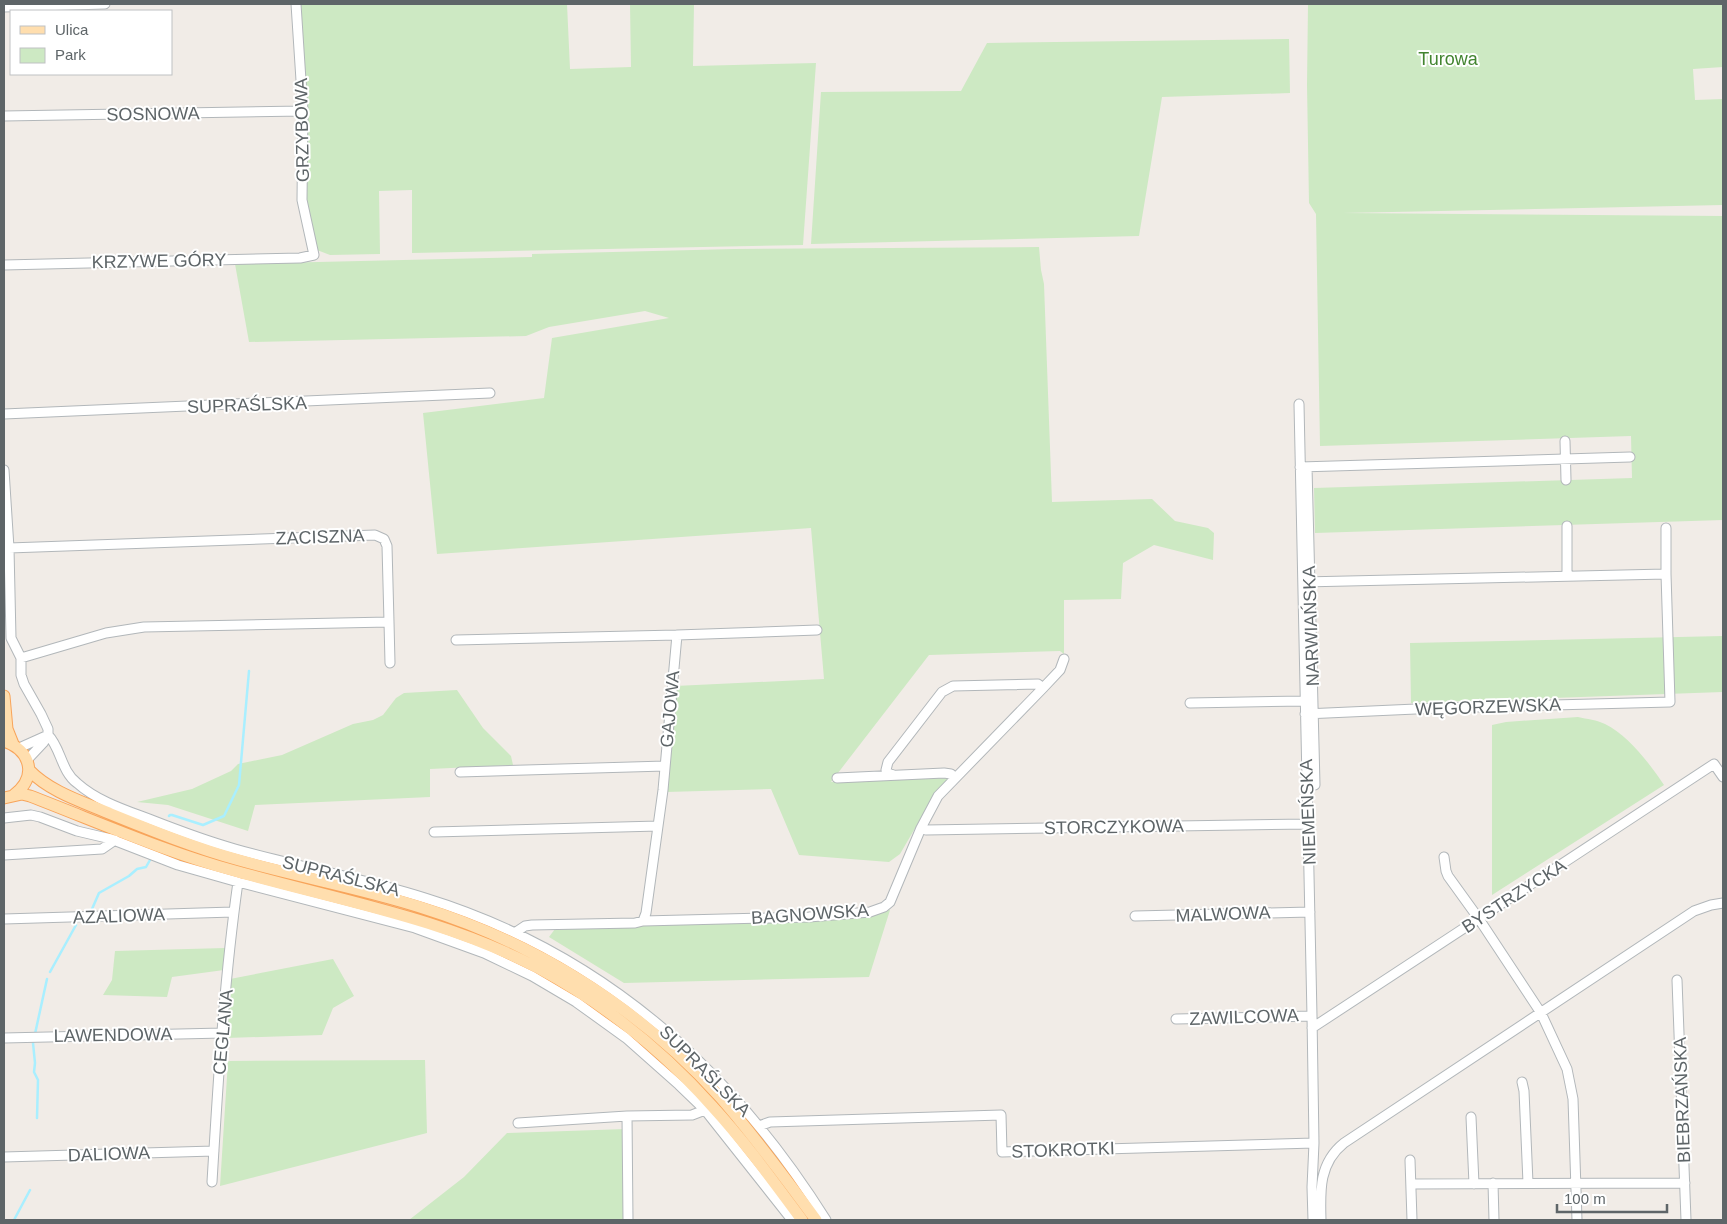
<svg xmlns="http://www.w3.org/2000/svg" width="1727" height="1224" viewBox="0 0 1727 1224" font-family="Helvetica,sans-serif">
  <rect width="100%" height="100%" fill="#f1ece7"/>
  <path fill="#cde9c3" d="M301 4H567L570 69 631 67 630 4H694L693 66 816 63 803 245 412 253V190L379 191 380 254 330 255 317 250 307 209 305 82Z
    M1308 4H1723V67L1693 69 1695 100 1723 99V205L1343 213 1723 216V520L1315 533 1314 488 1632 478 1631 436 1320 446 1316 214 1309 203 1307 85Z
    M1289 39 1290 93 1162 97 1139 236 811 244 821 92 961 91 987 43Z
    M1039 247 1041 270 1044 284 1052 502 1152 499 1175 521 1208 528 1214 533 1213 560 1154 545 1123 563 1121 599 1064 600V654L1060 651 929 655 831 782 951 777 935 794 900 854 889 862 799 855 771 789 666 792 675 686 824 679 811 528 437 554 423 413 544 398 552 338 669 318 645 311 549 327 526 336 249 342 235 264 532 257V254L734 249Z
    M1723 636V692L1411 703 1410 643Z
    M457 690 483 728 511 756 513 765 430 769V797L255 805 248 831 168 805 137 802 192 789 231 771 238 764 282 755 353 724 373 720 383 715 396 698 404 693Z
    M1578 717C1587 719 1597 720 1605 724 1628 735 1650 764 1664 785L1492 895V725L1506 722Z
    M890 910 869 977 624 983 549 937 555 929 875 912Z
    M225 948 224 970 172 977 167 997 103 995 112 980 115 951Z
    M333 959 354 996 333 1008 322 1035 226 1038 230 979Z
    M425 1060 427 1133 220 1186 228 1061Z
    M626 1129 625 1220H409L464 1177 507 1133Z"/>
  <g fill="none" stroke-linecap="round" stroke-linejoin="round">
    <path stroke="#a9efff" stroke-width="2.5" d="M169 816 170 815H172L203 825 224 816 239 785 249 671
      M92 909 99 893 129 876 137 869 146 867 150 860
      M50 972 76 925
      M37 1118 38 1080 34 1072 35 1063 33 1043 47 979
      M14 1220 30 1190"/>
    <g stroke="#b2b7ba" stroke-width="11">
      <path id="minor" d="M4 7 105 4
        M4 116 303 111
        M4 265 300 258 314 255 302 200 303 111 296 4
        M1299 404 1312 1016 1314 1143 1312 1187 1313 1220
        M4 414 490 393
        M1565 441 1566 480
        M1300 467 1630 457
        M1307 467 1315 785
        M4 470 9 548 11 638 21 658V675L24 684 41 714 48 729V735C61 748 61 771 77 783 97 801 125 810 149 819 177 830 206 841 235 849 298 867 363 878 425 898 600 952 730 1067 826 1220
        M1567 526V576
        M9 548 375 535 384 539 387 546 389 622 144 627 106 633 21 658
        M1303 582 1666 574
        M389 622 390 663
        M456 640 677 635
        M1190 703 1305 701
        M1305 714 1438 708 1670 702 1666 574V528
        M19 748 48 735
        M27 760 43 743 48 735
        M460 772 665 766
        M893 775 888 773 886 770 888 762 942 692 953 686 1038 684 1043 688
        M837 778 944 773 951 774 955 778
        M4 818 31 815 40 817 77 831 111 839 178 865 238 882 415 928 484 953 532 976 576 1002 626 1038 679 1085 705 1110 792 1220
        M921 828 926 830 1308 824
        M434 832 658 826
        M4 855 102 849 115 840
        M1444 857 1446 871 1448 876 1479 919 1541 1013 1567 1069 1573 1099 1577 1220
        M1135 916 1310 912
        M4 919 233 912
        M643 921 646 913 663 790 677 635 817 630
        M516 932 525 926 532 925 635 923 643 921 809 917 870 912 884 907 890 902 921 828 938 796 1043 688 1060 670 1064 659
        M1677 980 1686 1220
        M1176 1019 1312 1016
        M1312 1028 1714 764 1723 777
        M4 1038 223 1033
        M1522 1082 1524 1091 1528 1183
        M627 1116 628 1220
        M1471 1117 1474 1184
        M518 1123 627 1116 692 1115 705 1110
        M759 1126 770 1122 1001 1115 1002 1152 1314 1143
        M4 1157 214 1151
        M1410 1160 1412 1220
        M212 1182C218 1082 224 981 238 882
        M1493 1183 1494 1220
        M1411 1184 1685 1183
        M1321 1220C1320 1190 1319 1163 1344 1143L1694 911 1711 905 1723 903"/>
    </g>
    <g stroke="#f8a45a" stroke-width="13">
      <path id="major" d="M4 696 7 729 13 744
        M4 741C31 750 38 777 14 795
        M29 770C50 792 83 802 111 814 153 831 195 848 239 860 299 877 361 888 420 907 536 943 640 1008 721 1098 755 1137 786 1179 816 1220
        M4 798 22 794 30 796C98 822 165 852 235 871 337 900 443 918 538 968 603 1003 663 1051 712 1106 745 1142 773 1181 802 1220"/>
    </g>
    <use href="#minor" stroke="#fff" stroke-width="9"/>
    <use href="#major" stroke="#ffdeae" stroke-width="11"/>
  </g>
  <g text-anchor="middle" dominant-baseline="central" stroke-width="4" stroke-linejoin="round" paint-order="stroke">
    <g font-size="18" fill="#428430" stroke="#fff">
      <text x="1448" y="59">Turowa</text>
    </g>
    <g font-size="18" fill="#5e6568" stroke="#fff">
      <text transform="translate(153 114) rotate(-1)">SOSNOWA</text>
      <text transform="translate(302 130) rotate(-91)">GRZYBOWA</text>
      <text transform="translate(159 261) rotate(-1)">KRZYWE GÓRY</text>
      <text transform="translate(247 405) rotate(-2)">SUPRAŚLSKA</text>
      <text transform="translate(320 537) rotate(-2)">ZACISZNA</text>
      <text transform="translate(1311 626) rotate(-92)">NARWIAŃSKA</text>
      <text transform="translate(1488 707) rotate(-2)">WĘGORZEWSKA</text>
      <text transform="translate(670 709) rotate(-85)">GAJOWA</text>
      <text transform="translate(1308 812) rotate(-92)">NIEMEŃSKA</text>
      <text transform="translate(1114 827) rotate(-1)">STORCZYKOWA</text>
      <text transform="translate(341 876) rotate(14)">SUPRAŚLSKA</text>
      <text transform="translate(1514 896) rotate(-33)">BYSTRZYCKA</text>
      <text transform="translate(810 914) rotate(-4)">BAGNOWSKA</text>
      <text transform="translate(1223 914) rotate(-2)">MALWOWA</text>
      <text transform="translate(119 916) rotate(-2)">AZALIOWA</text>
      <text transform="translate(1244 1017) rotate(-2)">ZAWILCOWA</text>
      <text transform="translate(223 1032) rotate(-85)">CEGLANA</text>
      <text transform="translate(113 1035) rotate(-1)">LAWENDOWA</text>
      <text transform="translate(705 1071) rotate(45)">SUPRAŚLSKA</text>
      <text transform="translate(1682 1100) rotate(-92)">BIEBRZAŃSKA</text>
      <text transform="translate(1063 1150) rotate(-2)">STOKROTKI</text>
      <text transform="translate(109 1154) rotate(-2)">DALIOWA</text>
    </g>
  </g>
  <rect width="1727" height="1224" fill="none" stroke="#5e6568" stroke-width="10"/>
  <rect x="10" y="10" width="162" height="65" fill="#ffffff" stroke="#bfc1c3"/>
  <rect x="20" y="26" width="25" height="8" fill="#ffdeae" stroke="#bfc1c3"/>
  <text x="55" y="35" font-size="15" fill="#5e6568">Ulica</text>
  <rect x="20" y="48" width="25" height="15" fill="#cde9c3" stroke="#bfc1c3"/>
  <text x="55" y="60" font-size="15" fill="#5e6568">Park</text>
  <path d="M1557 1204v8h110v-8" fill="none" stroke="#5e6568" stroke-width="2.5"/>
  <text x="1564" y="1204" font-size="15" fill="#5e6568" stroke="#ffffff" stroke-width="4" paint-order="stroke">100 m</text>
</svg>
